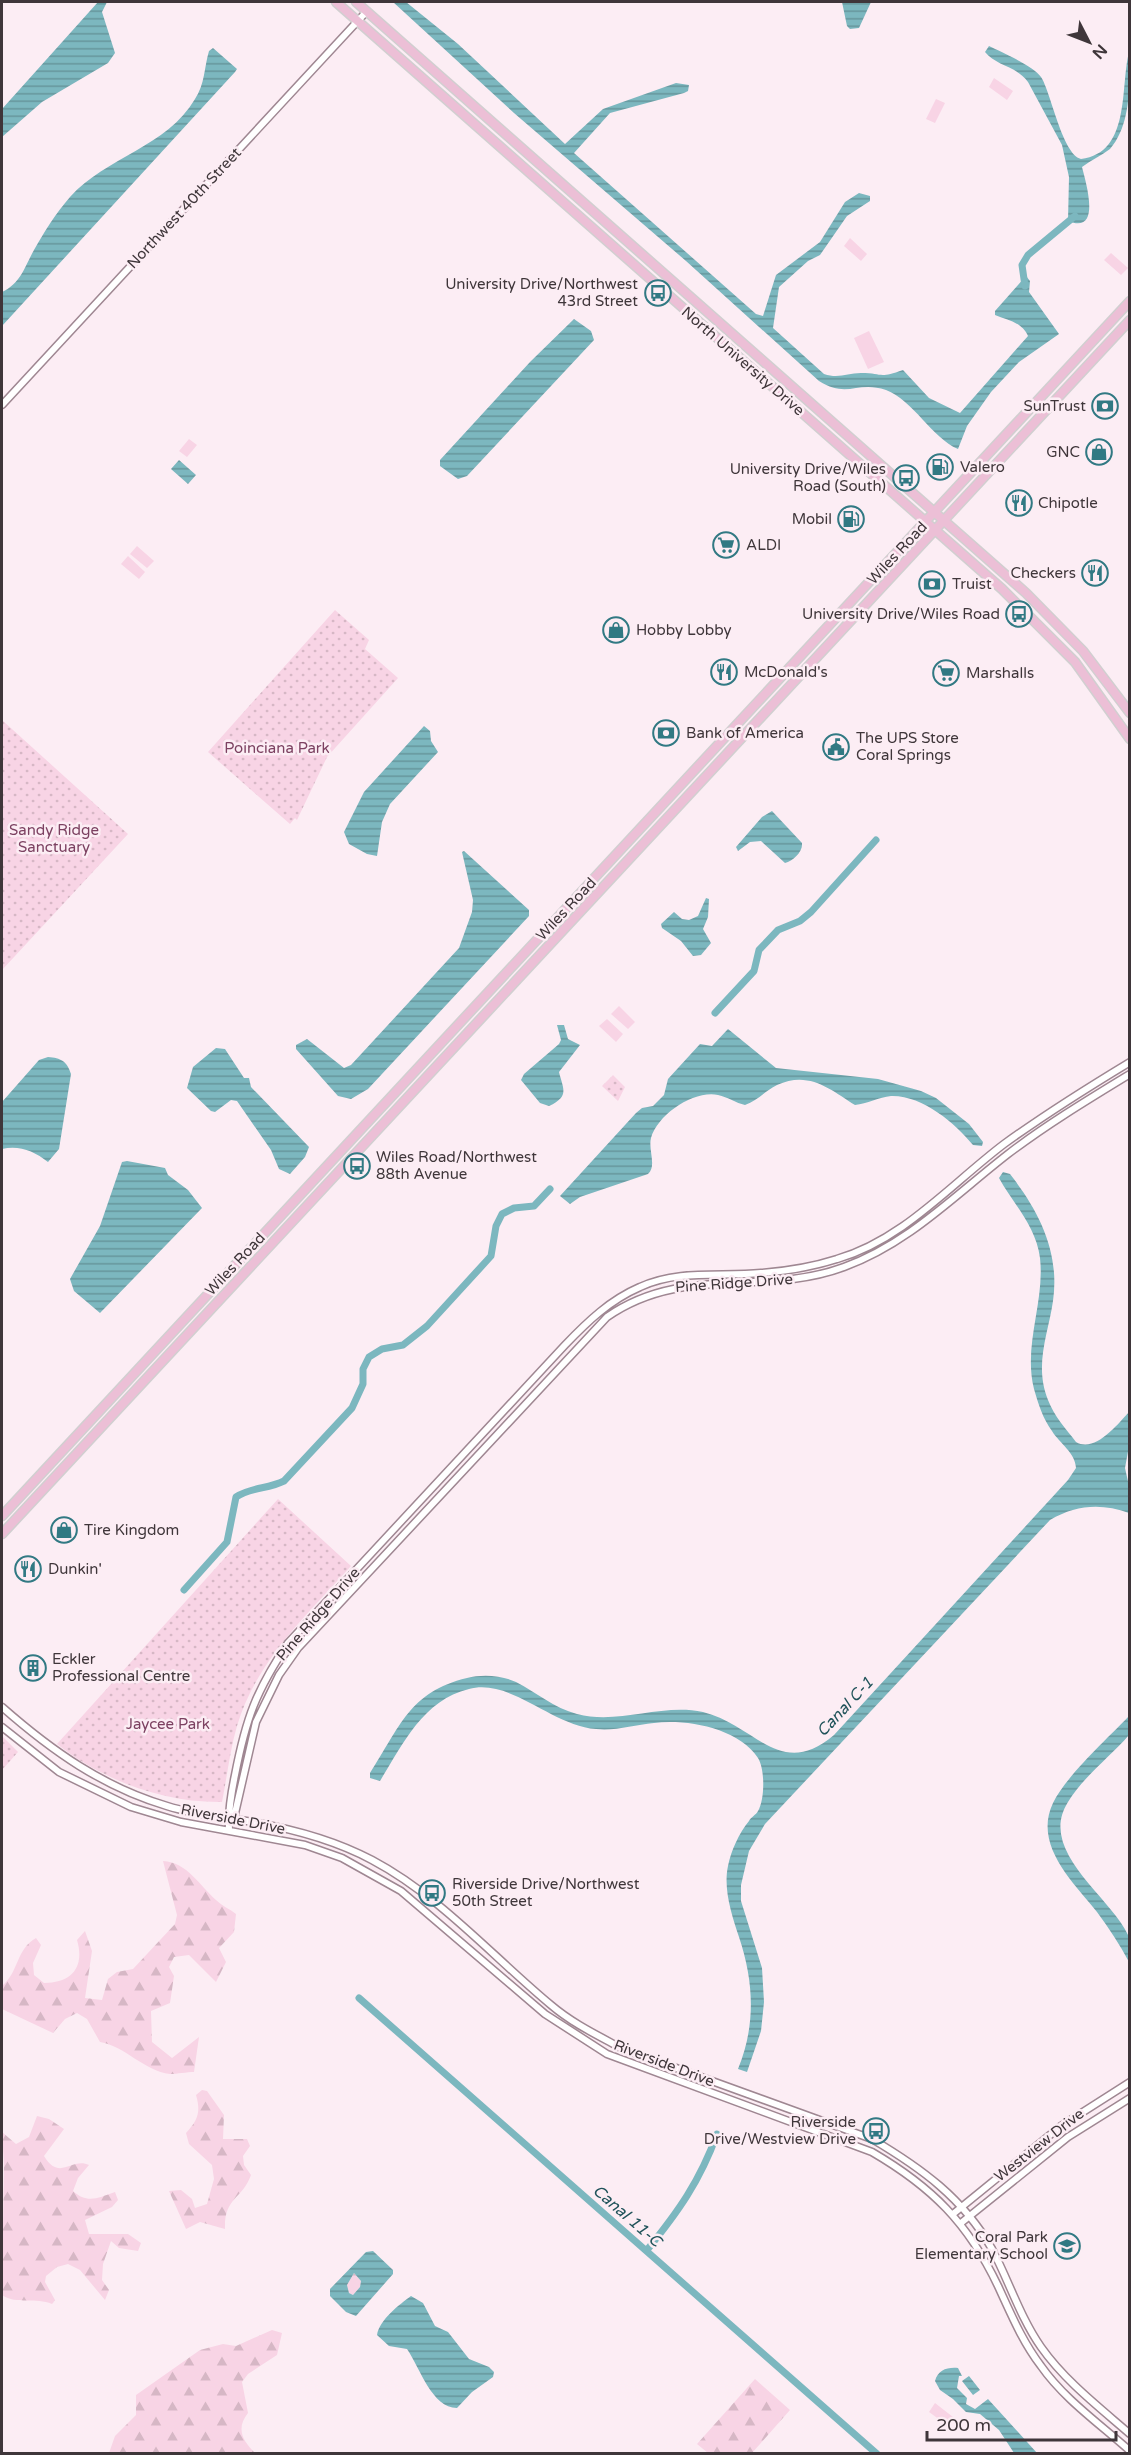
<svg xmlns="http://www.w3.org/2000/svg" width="1131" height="2455" viewBox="0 0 1131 2455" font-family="'Varela Round',sans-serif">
  <defs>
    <pattern id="forest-firs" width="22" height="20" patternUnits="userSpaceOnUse" patternTransform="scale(1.5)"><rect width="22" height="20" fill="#f8d4e5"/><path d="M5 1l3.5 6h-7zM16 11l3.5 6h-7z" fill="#d6b7c5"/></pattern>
    <pattern id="park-dots" width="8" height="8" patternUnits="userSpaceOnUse" patternTransform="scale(1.5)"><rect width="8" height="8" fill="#f8d4e5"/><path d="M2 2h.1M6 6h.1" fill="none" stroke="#d6b7c5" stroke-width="1.8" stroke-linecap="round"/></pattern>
    <pattern id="water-rules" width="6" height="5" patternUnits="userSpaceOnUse" patternTransform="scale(1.5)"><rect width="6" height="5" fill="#7cb7bf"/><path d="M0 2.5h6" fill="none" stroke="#67969c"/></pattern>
  </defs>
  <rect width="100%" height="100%" fill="#fcedf4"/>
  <path fill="#f8d4e5" d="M994 78 1013 91 1007 100 989 87Z
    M936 99 945 103 935 123 926 119Z
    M850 238 867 254 861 261 844 246Z
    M1111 253 1128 268 1121 275 1104 260Z
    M869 331 884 362 868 369 854 338Z
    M189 439 197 445 187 457 179 451Z
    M137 546 154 561 147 568 130 554Z
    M128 556 145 572 139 579 121 564Z
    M619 1006 635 1022 628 1029 611 1014Z
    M607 1019 623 1034 616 1042 599 1026Z
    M935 2403 953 2417 947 2425 929 2412Z"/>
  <path fill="url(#forest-firs)" d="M163 1861C187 1862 200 1886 216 1900 222 1906 230 1909 236 1914L234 1932 219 1948 226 1962 216 1982 189 1955 174 1957 169 1967 174 1976 170 2003 151 2011 152 2042 172 2058 199 2037 194 2072C187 2072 177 2074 170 2074 144 2071 125 2046 100 2042L87 2019 77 2013 65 2019 53 2033 2 2009V1986C19 1972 16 1949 36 1938L41 1945 33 1963 34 1975 44 1983C72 1983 85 1967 77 1940L85 1931 92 1951 85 1998 102 2000 108 1979 117 1972 133 1969 175 1924 177 1915Z
    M202 2090 207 2091 224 2115 223 2139H247L250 2146 243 2156 244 2165 251 2175C242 2200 224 2197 225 2229L200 2222 186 2229 169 2191 181 2190 192 2199 195 2208 207 2204 214 2179 212 2165 189 2144 186 2133C198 2120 201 2112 196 2095Z
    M37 2116 49 2119 64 2129 44 2156C60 2182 71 2157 89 2165L78 2178 73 2191C87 2204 98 2198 115 2192L118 2200 112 2207 85 2220 89 2234H128L141 2243 138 2251 119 2248 111 2241 103 2264 102 2280 109 2290 105 2300 80 2270 68 2264 57 2267 46 2276 45 2282 55 2300 52 2304C36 2297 17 2305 2 2295L4 2164 2 2132 16 2144 29 2137Z
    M354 2273 361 2281 360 2287 353 2295 349 2293 347 2285Z
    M272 2330 282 2333 277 2355 248 2374 242 2382 248 2413C236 2428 242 2440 255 2453H109L115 2436 136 2415V2395L200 2350 223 2344 236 2346Z
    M755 2379 790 2410 752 2453H708L697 2444Z"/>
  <path fill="url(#park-dots)" d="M335 610 369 640 365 649 398 678 327 757 297 820 295 818 290 824 208 752Z
    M2 720 128 834 2 970Z
    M613 1075 625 1087 618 1101 602 1086Z
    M278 1499 351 1566C308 1614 256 1661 237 1726 230 1750 227 1777 222 1802 164 1803 102 1780 57 1744Z
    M2 1736 18 1752 2 1770Z"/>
  <path fill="url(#water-rules)" fill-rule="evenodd" d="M98 2H107L102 12 115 53 108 63 42 102 2 137V109Z
    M393 2H406L458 44 565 144 603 109 676 83 689 85 688 91 684 93 610 113 574 153 756 314 763 316 776 275 820 242 845 202 859 193 870 196V201L847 216 820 255 808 261 779 287 773 328 824 374C839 379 847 373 861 373 883 373 878 379 903 370L929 398 960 413 1028 336C1022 322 1007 320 995 315V311L1026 276 1030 281 1029 292 1059 334 1019 362 991 392 967 426 958 449C932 438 913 400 886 390 857 380 848 399 819 381L686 261 514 113Z
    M842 2H871L859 28 850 29 847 26Z
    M989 46C1001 52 1034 66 1041 77 1051 92 1062 154 1081 159 1131 153 1120 87 1129 52 1130 85 1131 125 1110 149 1101 156 1091 160 1082 167 1086 183 1102 235 1068 221L1069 177 1062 145 1028 82C1017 66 996 66 985 52Z
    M213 48 237 69 235 72 2 326V292C21 283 24 268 34 250 44 232 56 213 70 197 106 157 167 147 195 99 205 84 204 68 209 51Z
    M574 319 591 331 594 340 467 476 458 479 440 466V460L530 362Z
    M179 460 196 475 188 484 171 469Z
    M424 726 430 731 431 741 438 752 390 804 382 822 377 856 367 854 349 844 344 832 364 792Z
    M772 811 802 843C803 852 793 861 785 863L761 841 750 842 738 851 736 847 762 817Z
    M464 851 529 910V916L368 1089 351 1099 338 1096 296 1049V1045L307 1039 344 1068 351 1065 459 948 472 912 473 900 462 852Z
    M706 898 709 899 708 917 703 929 711 943 701 955 693 956 681 941 662 928 661 924 674 912 682 919 689 920 698 916Z
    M557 1025H564L568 1039 580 1045 559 1072C563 1089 570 1096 549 1106L540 1103 521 1080 524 1074 559 1044 561 1040Z
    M728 1029 776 1068 878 1079 921 1091 936 1098 969 1124 983 1142 982 1146 973 1145C955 1123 922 1095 891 1096 879 1097 867 1104 855 1105 831 1090 809 1070 777 1085 765 1091 757 1101 745 1105 736 1103 728 1097 718 1095 694 1090 658 1114 651 1138 648 1150 657 1166 648 1174L580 1197 570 1204 560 1196 636 1113 642 1108 653 1106 664 1095 668 1079 700 1044 712 1046Z
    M216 1048 225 1049 244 1078H249L251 1087 309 1147 305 1157 290 1174 279 1169 271 1150 237 1101 231 1100 215 1112 211 1111 187 1088 193 1067Z
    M48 1057C61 1058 67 1061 71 1074L59 1149 48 1162C34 1151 19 1145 2 1149V1102L39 1060Z
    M127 1161 165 1168 168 1175 188 1190 202 1208 100 1313 74 1291 70 1279 100 1226 122 1162Z
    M1003 1172 1010 1174C1039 1211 1060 1252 1053 1301 1048 1335 1034 1365 1048 1400 1054 1416 1066 1429 1076 1442 1095 1453 1117 1425 1129 1412V1446L1125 1468 1129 1486V1513C1101 1503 1076 1505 1050 1520L765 1824 749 1851 741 1885V1901L762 1968 764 2002 761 2031 747 2072 738 2069C756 2025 754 1982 739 1937 732 1916 723 1889 728 1866 731 1851 739 1833 749 1821 751 1817 756 1815 758 1811 765 1799 765 1769 758 1758 738 1728 687 1719 654 1723 634 1725 616 1731 596 1729 552 1726 511 1678 469 1689 423 1700 403 1744 380 1781L370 1778V1773C400 1727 409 1692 467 1678 482 1674 501 1675 516 1682 536 1692 554 1708 577 1714 619 1725 661 1703 703 1712 756 1725 780 1781 834 1735L1068 1480 1076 1468C1075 1452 1060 1444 1052 1431 1043 1419 1038 1403 1034 1389 1023 1345 1045 1302 1040 1258 1036 1226 1014 1205 999 1178Z
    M1129 1716V1735C1110 1757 1083 1777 1068 1802 1037 1851 1110 1896 1128 1935 1131 1943 1130 1954 1129 1962 1120 1945 1109 1928 1097 1912 1073 1882 1033 1845 1053 1803 1066 1776 1108 1738 1129 1716Z
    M373 2251 393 2270V2274L356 2316 346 2312 330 2296V2289L366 2252ZM354 2273 361 2281 360 2287 353 2295 349 2293 347 2285Z
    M411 2296 423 2303 435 2326 448 2332 469 2359 489 2367 494 2372 493 2377 472 2392 457 2408C432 2408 420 2368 407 2349L389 2346 377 2335C380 2319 399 2305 411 2296Z
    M958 2368 962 2376H959L957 2388 967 2398 966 2404 975 2409 988 2399 1037 2453H1014L999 2430 980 2414 966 2412 953 2399 940 2390 935 2381C938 2370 947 2367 958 2368Z
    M969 2376 980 2390 973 2395 962 2381Z"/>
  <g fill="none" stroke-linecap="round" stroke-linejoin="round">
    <path stroke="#7cb7bf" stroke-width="7" d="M1025 286 1022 265 1028 255 1075 216
      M715 1013 754 971 759 950 778 930 800 921 811 912 876 840
      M184 1590 227 1542 236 1497C251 1487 268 1489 284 1481L352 1408 363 1384V1369L369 1357 382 1349 403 1345 427 1326 491 1256 496 1226 502 1214 514 1208 534 1206 550 1189
      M359 1998 877 2454
      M647 2250C678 2212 700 2181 717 2134"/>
    <g stroke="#9f8792" stroke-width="9">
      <path id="minor" d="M2 405 367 11
        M2 1707C52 1751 103 1787 167 1806 189 1813 212 1816 234 1819 282 1826 329 1837 372 1860 440 1896 493 1957 551 2005 572 2023 597 2035 621 2048L872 2139C921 2168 963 2198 992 2249 1009 2281 1020 2317 1041 2347 1065 2381 1099 2407 1130 2434
        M2 1727 59 1772 131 1807 181 1822 305 1845 342 1858 401 1891 545 2014 607 2054 872 2152C932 2187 968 2223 998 2286 1011 2314 1022 2341 1041 2366 1064 2399 1100 2424 1130 2451
        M233 1822 256 1722 279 1675 298 1648 607 1317C683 1264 763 1297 844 1267 908 1244 955 1195 1008 1154 1046 1125 1089 1099 1130 1074
        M229 1830C228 1811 231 1794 235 1775 246 1718 256 1691 288 1643L565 1345C588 1321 610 1300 640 1287 679 1269 721 1277 761 1273 787 1271 812 1267 837 1259 903 1240 951 1184 1004 1144 1044 1115 1087 1088 1130 1062
        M953 2214 1061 2126 1130 2082
        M961 2223 1068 2137 1130 2098"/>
    </g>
    <g stroke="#d1cfd0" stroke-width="11">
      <path id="major" d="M336 2 1002 589 1075 662 1130 739
        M356 2 1026 593 1083 651 1130 713
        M2 1516 1130 301
        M2 1534 1130 320"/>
    </g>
    <use href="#minor" stroke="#fff" stroke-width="6"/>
    <use href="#major" stroke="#ecbfd6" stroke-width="8"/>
  </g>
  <defs>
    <g id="bus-ring" transform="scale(1.35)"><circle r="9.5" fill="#fcedf4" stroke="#317983" stroke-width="1.5"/><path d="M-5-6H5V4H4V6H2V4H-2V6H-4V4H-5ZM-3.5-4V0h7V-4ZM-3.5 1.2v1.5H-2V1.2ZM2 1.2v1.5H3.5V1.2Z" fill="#317983"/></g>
    <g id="bank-ring" transform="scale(1.35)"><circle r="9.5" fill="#fcedf4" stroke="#317983" stroke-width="1.5"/><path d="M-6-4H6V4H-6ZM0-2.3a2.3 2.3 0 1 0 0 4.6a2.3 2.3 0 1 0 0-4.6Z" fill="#317983"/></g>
    <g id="shop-ring" transform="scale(1.35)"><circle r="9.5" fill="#fcedf4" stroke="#317983" stroke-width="1.5"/><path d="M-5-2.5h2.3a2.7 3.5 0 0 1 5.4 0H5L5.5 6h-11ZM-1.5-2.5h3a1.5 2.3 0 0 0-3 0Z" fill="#317983"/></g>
    <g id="fuel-ring" transform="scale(1.35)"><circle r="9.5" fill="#fcedf4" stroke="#317983" stroke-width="1.5"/><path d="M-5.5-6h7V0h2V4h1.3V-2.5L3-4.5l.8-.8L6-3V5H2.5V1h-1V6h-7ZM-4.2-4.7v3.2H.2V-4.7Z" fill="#317983"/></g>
    <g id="restaurant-ring" transform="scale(1.35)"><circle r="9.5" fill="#fcedf4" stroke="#317983" stroke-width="1.5"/><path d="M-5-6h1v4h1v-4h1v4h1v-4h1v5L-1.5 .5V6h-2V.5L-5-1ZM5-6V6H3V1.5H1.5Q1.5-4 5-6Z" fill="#317983"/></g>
    <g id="supermarket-ring" transform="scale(1.35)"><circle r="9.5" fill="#fcedf4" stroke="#317983" stroke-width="1.5"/><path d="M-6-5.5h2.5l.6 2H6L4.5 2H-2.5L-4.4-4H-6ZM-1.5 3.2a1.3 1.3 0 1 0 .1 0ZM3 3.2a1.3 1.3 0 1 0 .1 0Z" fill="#317983"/></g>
    <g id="civic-ring" transform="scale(1.35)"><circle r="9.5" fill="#fcedf4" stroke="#317983" stroke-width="1.5"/><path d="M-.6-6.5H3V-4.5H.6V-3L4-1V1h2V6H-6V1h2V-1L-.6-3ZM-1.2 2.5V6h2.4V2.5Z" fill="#317983"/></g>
    <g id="building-ring" transform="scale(1.35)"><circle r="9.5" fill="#fcedf4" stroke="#317983" stroke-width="1.5"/><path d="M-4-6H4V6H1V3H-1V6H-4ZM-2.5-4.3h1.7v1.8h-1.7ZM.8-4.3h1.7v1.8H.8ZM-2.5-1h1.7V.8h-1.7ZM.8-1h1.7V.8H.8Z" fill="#317983"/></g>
    <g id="school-ring" transform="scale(1.35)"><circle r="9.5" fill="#fcedf4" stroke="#317983" stroke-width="1.5"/><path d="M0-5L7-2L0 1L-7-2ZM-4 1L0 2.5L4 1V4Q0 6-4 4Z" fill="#317983"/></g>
  </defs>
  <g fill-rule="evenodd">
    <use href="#bus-ring" x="658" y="293"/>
    <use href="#bank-ring" x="1105" y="406"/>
    <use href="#shop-ring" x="1099" y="452"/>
    <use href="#fuel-ring" x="940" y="467"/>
    <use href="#bus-ring" x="906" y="478"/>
    <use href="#restaurant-ring" x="1019" y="503"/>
    <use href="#fuel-ring" x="851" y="519"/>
    <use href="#supermarket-ring" x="726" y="545"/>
    <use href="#restaurant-ring" x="1095" y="573"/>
    <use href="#bank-ring" x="932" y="584"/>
    <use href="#bus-ring" x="1019" y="614"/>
    <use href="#shop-ring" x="616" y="630"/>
    <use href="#restaurant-ring" x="724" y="672"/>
    <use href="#supermarket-ring" x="946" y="673"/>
    <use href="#bank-ring" x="666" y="733"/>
    <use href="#civic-ring" x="836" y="747"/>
    <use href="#bus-ring" x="357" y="1166"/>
    <use href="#shop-ring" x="64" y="1530"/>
    <use href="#restaurant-ring" x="28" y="1569"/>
    <use href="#building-ring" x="33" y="1668"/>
    <use href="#bus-ring" x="432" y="1893"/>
    <use href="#bus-ring" x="876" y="2131"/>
    <use href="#school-ring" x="1067" y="2246"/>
  </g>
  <g text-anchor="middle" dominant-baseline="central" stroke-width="5" stroke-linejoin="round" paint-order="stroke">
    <g font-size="15" fill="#3f363a" stroke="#fcedf4">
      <text transform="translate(184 208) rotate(-47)">Northwest 40th Street</text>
      <text transform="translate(743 361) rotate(41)">North University Drive</text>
      <text transform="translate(897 553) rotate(-47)">Wiles Road</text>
      <text transform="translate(566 909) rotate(-47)">Wiles Road</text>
      <text transform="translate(235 1264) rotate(-47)">Wiles Road</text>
      <text transform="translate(734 1283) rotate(-4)">Pine Ridge Drive</text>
      <text transform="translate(318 1614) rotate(-49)">Pine Ridge Drive</text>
      <text transform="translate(233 1819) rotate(11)">Riverside Drive</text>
      <text transform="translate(664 2063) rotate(21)">Riverside Drive</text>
      <text transform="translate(1039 2145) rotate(-38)">Westview Drive</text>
    </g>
    <g font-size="15" fill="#3f363a" stroke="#fcedf4" text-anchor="start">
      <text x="638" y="284" text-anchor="end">University Drive/Northwest<tspan x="638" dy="17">43rd Street</tspan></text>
      <text x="1086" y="406" text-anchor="end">SunTrust</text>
      <text x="1080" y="452" text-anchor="end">GNC</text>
      <text x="960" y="467">Valero</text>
      <text x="886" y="469" text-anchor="end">University Drive/Wiles<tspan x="886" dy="17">Road (South)</tspan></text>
      <text x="1038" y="503">Chipotle</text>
      <text x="832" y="519" text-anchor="end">Mobil</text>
      <text x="746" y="545">ALDI</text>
      <text x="1076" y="573" text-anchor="end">Checkers</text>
      <text x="952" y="584">Truist</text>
      <text x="1000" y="614" text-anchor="end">University Drive/Wiles Road</text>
      <text x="636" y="630">Hobby Lobby</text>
      <text x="744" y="672">McDonald's</text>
      <text x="966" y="673">Marshalls</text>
      <text x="686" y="733">Bank of America</text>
      <text x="856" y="738">The UPS Store<tspan x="856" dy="17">Coral Springs</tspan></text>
      <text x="376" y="1157">Wiles Road/Northwest<tspan x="376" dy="17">88th Avenue</tspan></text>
      <text x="84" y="1530">Tire Kingdom</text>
      <text x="48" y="1569">Dunkin'</text>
      <text x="52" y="1659">Eckler<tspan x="52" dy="17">Professional Centre</tspan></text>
      <text x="452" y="1884">Riverside Drive/Northwest<tspan x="452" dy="17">50th Street</tspan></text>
      <text x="856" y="2122" text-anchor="end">Riverside<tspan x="856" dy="17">Drive/Westview Drive</tspan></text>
      <text x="1048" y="2237" text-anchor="end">Coral Park<tspan x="1048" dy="17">Elementary School</tspan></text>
    </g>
    <g font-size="15" fill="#7c4161" stroke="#fcedf4">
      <text x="277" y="748">Poinciana Park</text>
      <text x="54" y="830">Sandy Ridge<tspan x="54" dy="17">Sanctuary</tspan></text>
      <text x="168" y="1724">Jaycee Park</text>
    </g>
    <g font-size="16" font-style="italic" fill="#20535a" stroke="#fcedf4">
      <text transform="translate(845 1707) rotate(-47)">Canal C-1</text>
      <text transform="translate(627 2216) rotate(41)">Canal 11-C</text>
    </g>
  </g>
  <rect width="1131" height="2455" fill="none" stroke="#3f363a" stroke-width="6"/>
  <g transform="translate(1089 42) rotate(132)" stroke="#fcedf4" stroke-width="4.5" paint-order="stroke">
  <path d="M0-4.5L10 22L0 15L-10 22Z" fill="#3f363a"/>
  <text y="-9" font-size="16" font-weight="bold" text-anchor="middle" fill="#3f363a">N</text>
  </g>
  <path d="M927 2431v9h189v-9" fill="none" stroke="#3f363a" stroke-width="3"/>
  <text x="936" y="2431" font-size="18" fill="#3f363a" stroke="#fcedf4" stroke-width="4.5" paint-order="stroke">200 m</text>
</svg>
